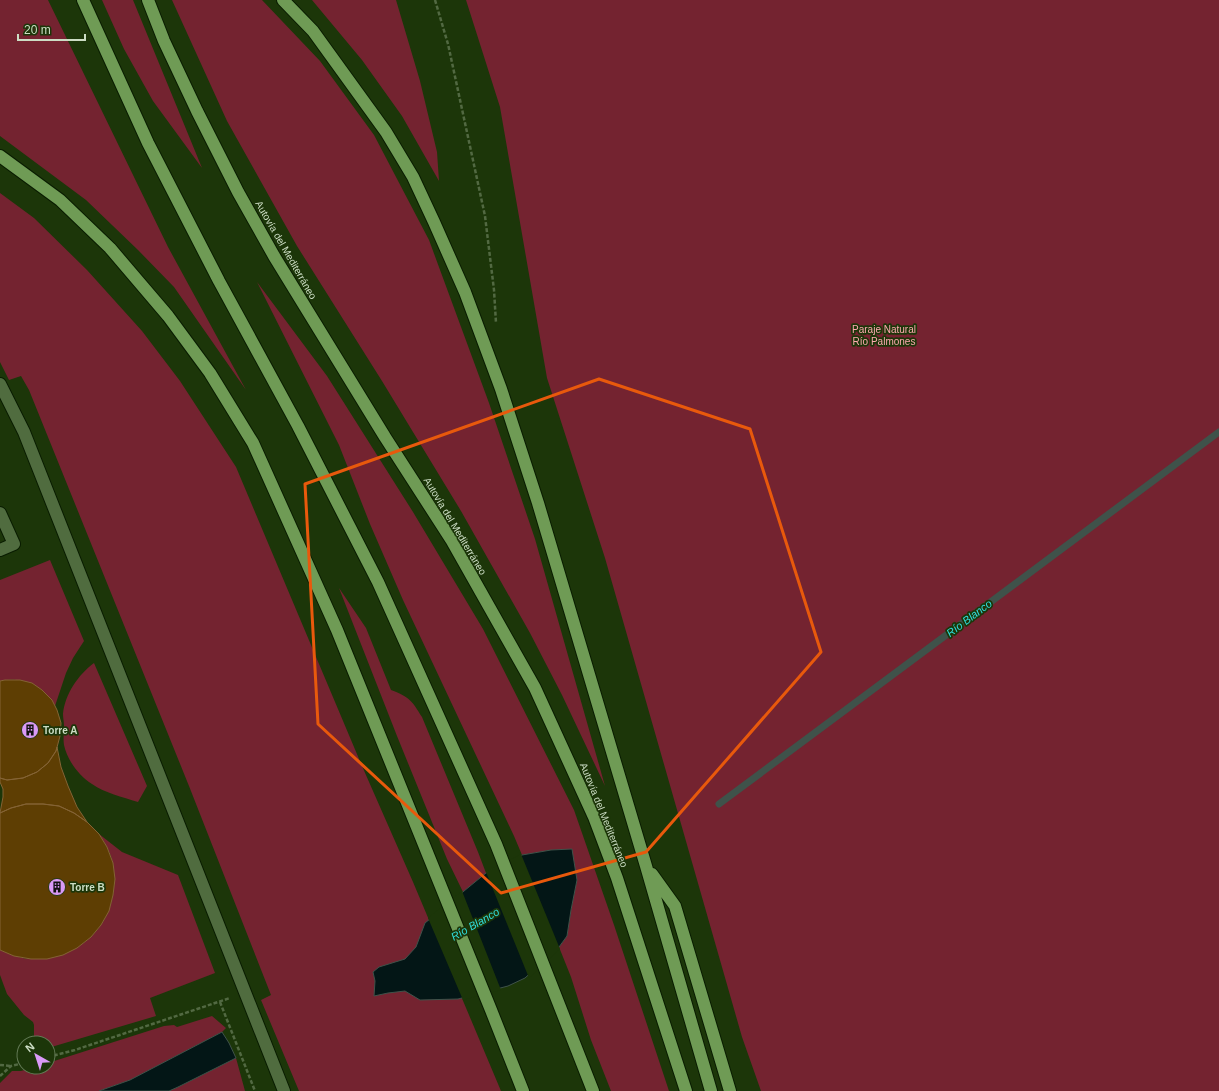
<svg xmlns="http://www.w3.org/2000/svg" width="1219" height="1091" viewBox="0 0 1219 1091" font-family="Arial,sans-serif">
  <rect width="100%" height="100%" fill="#1c3609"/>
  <path fill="#742330" d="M0 0H48L168 247 246 390 174 287 138 250 86 200 0 136Z
    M102 0H133L202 168 153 101 124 49Z
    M172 0H262L320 61 374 135 429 240 489 403 535 539 605 786 562 695 530 633 461 511 382 381 297 246 227 121Z
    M312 0H396L420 81 437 152 439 181 402 116 362 60Z
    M466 0H1219V1091H761L742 1037 605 558 547 378 500 107Z
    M0 193 34 218 87 270 142 331 180 381 236 467 362 766 413 882 501 1091H299L261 1000 271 995 189 786 29 390 21 376 9 380 0 362Z
    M257 282 327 376 413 512 483 629 574 810 614 925 669 1091H611L591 1040 571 977 559 947 567 936 573 897 551 850 522 855 514 836 403 600 370 524 339 445Z
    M50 560 84 641 73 658 66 673 55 706C45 686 22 676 0 681V580Z
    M339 588 366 628 391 690C410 697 412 701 422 717L478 852 486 873 463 892 447 859 397 736Z
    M94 663 147 786 138 802C122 797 105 793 92 784 79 776 67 760 64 745 63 739 64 733 64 726 64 722 63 718 63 714 65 694 78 675 94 663Z
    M99 834 122 852 178 875 215 973 150 998 156 1016 48 1048V1043H34V1025L33 1022 24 1015 7 994 0 975V950C10 954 21 959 32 959 43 959 52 957 62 953 67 951 72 950 76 948 80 946 83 943 86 941 109 923 118 892 113 864 111 853 105 843 99 834Z
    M212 1016 226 1028 222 1032 130 1080 99 1091H0V1083L12 1071H21L35 1067H48V1063L164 1026 174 1025 177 1027Z
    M236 1058 245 1091H169L178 1087Z"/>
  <path fill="#031616" stroke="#3f524a" d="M572 849 577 880 571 910 567 936 559 947 525 978 508 986 458 999 420 1000 405 991 388 993 374 996 375 981 373 972 379 967 405 959 416 947 425 923 486 873 522 855 551 850Z
    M222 1032 229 1043 236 1058 178 1087 169 1091H99L130 1080Z"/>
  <path fill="#1c3609" d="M521 854 560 949 529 978 486 872Z
    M462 891 501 990 463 1000 428 918Z"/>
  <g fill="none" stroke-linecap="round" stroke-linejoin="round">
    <path stroke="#3f524a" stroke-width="7" d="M719 804 1219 432"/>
  </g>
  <path fill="#5e3e03" stroke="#846335" d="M5 680H20L32 683 42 690 52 700 57 710 61 723 60 736 56 751 48 763 37 772 23 778 7 780 0 778V681Z
    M57 747 61 767 68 786 77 807 87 822 74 813 59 806 43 804H26L11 808 0 813 3 797V789L0 782V778L7 780 23 778 37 772 48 763 56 751Z
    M26 804H43L59 806 74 813 87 822 99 834 107 847 113 863 115 879 113 895 109 911 101 925 91 937 77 948 63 955 47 959H31L14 956 0 950V813L11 808Z"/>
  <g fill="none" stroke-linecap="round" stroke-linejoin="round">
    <g stroke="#091c00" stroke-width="14">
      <path id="minor" d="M0 384 24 432 284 1091
        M0 513 14 544 0 550"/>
    </g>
    <g stroke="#091c00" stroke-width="14">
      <path id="highway" d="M83 0 148 143 219 281 298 426 378 582 496 844 593 1091
        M148 0 164 41 197 111 238 192 274 256 385 437 452 541 535 688 594 817 617 878 686 1091
        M283 0 313 31 386 132 413 177 434 222 465 292 501 389 538 503 646 866 711 1091
        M0 156 60 200 110 248 168 316 210 373 253 443 337 630 491 1010 523 1091
        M652 874 675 906 730 1091"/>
    </g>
    <path stroke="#526942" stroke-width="2.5" stroke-dasharray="4 2" stroke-linecap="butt" d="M435 0 448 44 485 216 494 290 496 323
      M220 1002 255 1091
      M48 1057 75 1050 230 998
      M0 1065 11 1066
      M0 1076 11 1066 24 1063"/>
    <use href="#minor" stroke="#506c3f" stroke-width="12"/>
    <use href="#highway" stroke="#6f9b55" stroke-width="12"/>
  </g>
  <path fill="none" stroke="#e8590c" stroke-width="3" stroke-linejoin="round" d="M599 379 750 429 821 652 646 852 501 893 318 724 305 484Z"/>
  <defs>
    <g id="building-disc" transform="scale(0.9)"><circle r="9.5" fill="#da9af7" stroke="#1c3609"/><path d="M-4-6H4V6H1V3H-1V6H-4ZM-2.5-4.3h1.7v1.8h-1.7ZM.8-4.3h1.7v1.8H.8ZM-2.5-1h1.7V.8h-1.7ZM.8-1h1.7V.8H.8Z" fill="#111"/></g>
  </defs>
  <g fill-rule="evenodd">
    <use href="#building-disc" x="30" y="730"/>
    <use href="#building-disc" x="57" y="887"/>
  </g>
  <g text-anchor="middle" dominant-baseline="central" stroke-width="3.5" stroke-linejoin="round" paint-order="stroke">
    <g font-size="10" fill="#ccddc4" stroke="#1c3609">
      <text transform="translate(286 250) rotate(60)">Autovía del Mediterráneo</text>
      <text transform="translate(455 526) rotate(59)">Autovía del Mediterráneo</text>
      <text transform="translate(604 815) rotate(68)">Autovía del Mediterráneo</text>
    </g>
    <g font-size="10" fill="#fdaab0" stroke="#1c3609">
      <text x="884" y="329">Paraje Natural<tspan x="884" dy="12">Río Palmones</tspan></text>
    </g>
    <g font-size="10" font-weight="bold" fill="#ccddc4" stroke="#1c3609" text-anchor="start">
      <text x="43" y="730">Torre A</text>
      <text x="70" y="887">Torre B</text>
    </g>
    <g font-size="11" font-style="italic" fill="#30dddd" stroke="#1c3609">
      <text transform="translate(969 618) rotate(-37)">Río Blanco</text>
      <text transform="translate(475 924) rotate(-30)">Río Blanco</text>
    </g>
  </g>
  <g transform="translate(36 1055) rotate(321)"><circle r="19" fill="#1c3609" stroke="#627954"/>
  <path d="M0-3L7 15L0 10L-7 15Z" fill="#da9af7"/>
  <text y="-6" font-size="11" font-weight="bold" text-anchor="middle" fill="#ccddc4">N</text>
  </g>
  <path d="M18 34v6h67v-6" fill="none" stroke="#ccddc4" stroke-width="2"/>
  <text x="24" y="34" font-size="12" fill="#ccddc4" stroke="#1c3609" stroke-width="3" paint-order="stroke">20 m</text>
</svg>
